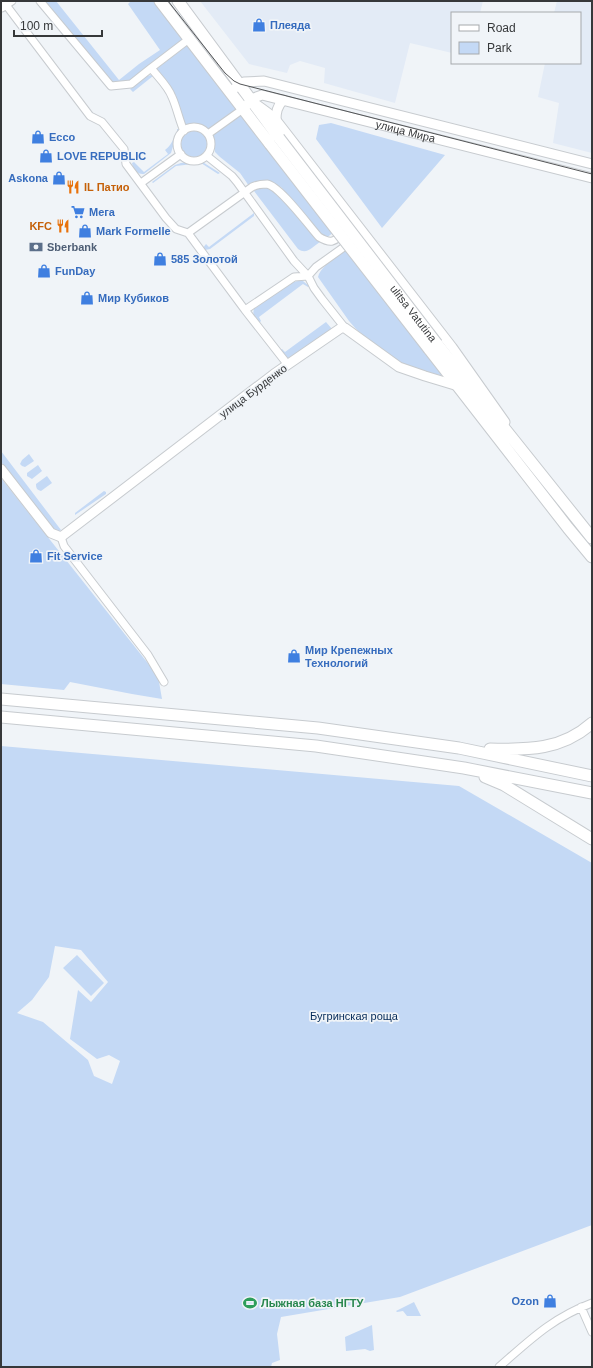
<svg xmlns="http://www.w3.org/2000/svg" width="593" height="1368" viewBox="0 0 593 1368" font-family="Arial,sans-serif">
  <rect width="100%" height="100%" fill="#f0f4f8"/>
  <path fill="#e3ebf6" d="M200 1H483L480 13H452V53L410 43 395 103 324 83 325 68 300 61 290 65 287 73 249 64Z
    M557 1H592V153L553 143 559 103 538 97 545 63H580V13H554Z"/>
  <path fill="#c4d9f5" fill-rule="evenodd" d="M43 1H56L119 80 139 64 160 50 128 4 131 1H156L185 38 130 81 113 83Z
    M189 44 238 108 208 131 195 126 184 124 155 70Z
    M151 75 153 76 133 92 130 89 147 76Z
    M243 113 334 232 325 239 281 187 268 182H255L249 186 240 173 220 157 215 152 212 136Z
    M331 123 445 155 382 228 316 139 319 125Z
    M177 129H178L179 134 175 140 171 153 144 174C138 175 133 169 132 163L134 162 144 172 168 154 165 150C171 146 173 139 177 133Z
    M181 144a13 13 0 1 1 26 0a13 13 0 1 1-26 0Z
    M201 161 220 173 218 174 201 163 176 166 153 183 152 182 175 165 181 163Z
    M267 187 278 193 320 242C312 247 307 255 298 249L254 191 258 188Z
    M254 213V216L210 249 205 250 203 248 206 244 209 247Z
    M346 249 444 376 418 370 406 365 381 351 356 329 349 321 318 277C320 267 338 255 346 249Z
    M298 281H303L309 286 308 287 303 284 259 317 261 321 259 323C255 318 252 315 254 309L289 283Z
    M326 322 332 329 289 360 286 359 280 350 282 349 285 352Z
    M1 451 61 530 58 532H56L1 462Z
    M29 454 34 461 25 467 22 466 20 464 22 460Z
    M38 465 42 471 32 479 27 476V473Z
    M47 476 52 483 41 491C37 490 36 488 36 484Z
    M1 478 158 676 162 699 132 694 70 682 64 690 1 684Z
    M104 491 106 492V494L75 515V513Z
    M1 746 459 786 592 863V1225L400 1297 281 1317 277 1334 280 1360 272 1363 271 1367H1ZM55 946 81 950 108 982 91 1002 78 990 70 1039 97 1059 109 1055 120 1061 112 1084 94 1076 88 1060 43 1022 17 1013 32 1000 49 977Z
    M77 955 104 983 91 996 63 968Z
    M414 1302 421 1316H407L403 1311 397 1312 396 1311Z
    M372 1325 374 1350 370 1351 365 1349 346 1351 345 1337Z"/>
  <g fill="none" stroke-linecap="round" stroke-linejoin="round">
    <g stroke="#c7cbcf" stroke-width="9">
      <path id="minor" d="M3 1 90 116 102 122 124 149 126 164 166 218 176 229 188 233 245 310 288 365
        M40 1 111 86 131 84 151 68C158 77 168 86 172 97 177 108 179 120 184 131
        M2 8 12 1
        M151 68 189 39
        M177 144a17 17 0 1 1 34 0a17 17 0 1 1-34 0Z
        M208 134 243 109
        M207 156 232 176 237 182 294 261 308 276 314 288 322 299 345 328
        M141 183 181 154
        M188 233 252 187C256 185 261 184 267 184 280 186 309 226 319 237 331 244 333 242 344 234
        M245 310 294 277 308 276 316 267 351 242
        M61 537 64 546 148 655 164 682
        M581 1307 592 1332
        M499 1367C530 1340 552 1318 592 1303"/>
    </g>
    <g stroke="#c7cbcf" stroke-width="11">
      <g id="tertiary">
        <path d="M235 88 244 82 264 81 592 164"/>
        <path id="s1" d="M247 105 251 99 262 95 592 178"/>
        <path d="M257 105 268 113 276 120 452 347 505 422"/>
        <path d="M276 120C276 112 277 107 283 100"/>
        <path d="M1 469 51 533 61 537 274 374 341 328H345L399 367 425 376 458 386"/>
      </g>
    </g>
    <g stroke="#c7cbcf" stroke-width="13">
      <path id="primary" d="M160 1 270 144
        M178 1 279 138
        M437 344 592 538
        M429 349 568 528 592 557
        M1 699 318 728 459 748 592 776
        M1 717 316 746 464 768 592 793
        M490 749C528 750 562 750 592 723
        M485 777 504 785 592 839"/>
    </g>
    <use href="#minor" stroke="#fff" stroke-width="7"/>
    <use href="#tertiary" stroke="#fff" stroke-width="9"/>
    <use href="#primary" stroke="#fff" stroke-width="11"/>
    <path stroke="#535557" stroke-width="1" d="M168 1 225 73 234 81 240 84 592 174"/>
    <g stroke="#c7cbcf" stroke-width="13" stroke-linecap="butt">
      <g id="primary-bridge">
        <path id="s2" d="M279 138 437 344"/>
        <path d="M270 144 429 349"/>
      </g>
    </g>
    <use href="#primary-bridge" stroke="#fff" stroke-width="11"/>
  </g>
  <defs>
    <g id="shop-bare" transform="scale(1.08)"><path d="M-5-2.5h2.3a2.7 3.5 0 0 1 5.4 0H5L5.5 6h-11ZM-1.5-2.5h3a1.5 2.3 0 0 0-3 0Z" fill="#3f7fe0" stroke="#f0f4f8" stroke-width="2.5" paint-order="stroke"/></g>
    <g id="restaurant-bare" transform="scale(1.08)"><path d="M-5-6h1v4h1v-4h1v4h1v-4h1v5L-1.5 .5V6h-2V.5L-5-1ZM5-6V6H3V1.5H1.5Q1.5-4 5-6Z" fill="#e8710a" stroke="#f0f4f8" stroke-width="2.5" paint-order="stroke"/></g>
    <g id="supermarket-bare" transform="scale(1.08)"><path d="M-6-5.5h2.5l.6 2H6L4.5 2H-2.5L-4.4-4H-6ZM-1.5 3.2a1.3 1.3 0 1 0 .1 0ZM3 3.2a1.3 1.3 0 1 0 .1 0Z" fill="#3f7fe0" stroke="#f0f4f8" stroke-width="2.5" paint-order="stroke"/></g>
    <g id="bank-bare" transform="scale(1.08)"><path d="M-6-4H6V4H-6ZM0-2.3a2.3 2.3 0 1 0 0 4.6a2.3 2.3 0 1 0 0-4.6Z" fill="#5c6f8a" stroke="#f0f4f8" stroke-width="2.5" paint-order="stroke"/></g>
    <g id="stadium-bare" transform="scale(1.08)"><path d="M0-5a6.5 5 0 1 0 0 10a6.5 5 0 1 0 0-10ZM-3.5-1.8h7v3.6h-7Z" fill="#2e9e5b" stroke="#f0f4f8" stroke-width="2.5" paint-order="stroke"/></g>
  </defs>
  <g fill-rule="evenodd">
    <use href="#shop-bare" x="259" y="25"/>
    <use href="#shop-bare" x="38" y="137"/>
    <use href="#shop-bare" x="46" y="156"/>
    <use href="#shop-bare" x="59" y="178"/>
    <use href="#restaurant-bare" x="73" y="187"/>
    <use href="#supermarket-bare" x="78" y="212"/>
    <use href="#restaurant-bare" x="63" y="226"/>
    <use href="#shop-bare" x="85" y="231"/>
    <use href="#bank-bare" x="36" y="247"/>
    <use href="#shop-bare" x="160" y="259"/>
    <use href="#shop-bare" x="44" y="271"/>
    <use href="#shop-bare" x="87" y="298"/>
    <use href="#shop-bare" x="36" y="556"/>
    <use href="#shop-bare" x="294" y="656"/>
    <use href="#shop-bare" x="550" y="1301"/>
    <use href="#stadium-bare" x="250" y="1303"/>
  </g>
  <g text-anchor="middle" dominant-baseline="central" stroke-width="3.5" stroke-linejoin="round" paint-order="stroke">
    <g font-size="11" font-weight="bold" fill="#366cbe" stroke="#f0f4f8" text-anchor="start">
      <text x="270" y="25">Плеяда</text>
      <text x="49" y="137">Ecco</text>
      <text x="57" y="156">LOVE REPUBLIC</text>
      <text x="48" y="178" text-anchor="end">Askona</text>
      <text x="89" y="212">Мега</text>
      <text x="96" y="231">Mark Formelle</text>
      <text x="171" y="259">585 Золотой</text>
      <text x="55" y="271">FunDay</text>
      <text x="98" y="298">Мир Кубиков</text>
      <text x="47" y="556">Fit Service</text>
      <text x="305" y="650">Мир Крепежных<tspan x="305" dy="13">Технологий</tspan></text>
      <text x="539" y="1301" text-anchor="end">Ozon</text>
    </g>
    <g font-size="11" fill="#36383a" stroke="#f0f4f8">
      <text stroke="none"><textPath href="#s1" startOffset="167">улица Мира</textPath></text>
      <text stroke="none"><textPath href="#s2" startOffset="221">ulitsa Vatutina</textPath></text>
      <text transform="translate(253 391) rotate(-37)">улица Бурденко</text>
    </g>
    <g font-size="11" font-weight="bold" fill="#c56008" stroke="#f0f4f8" text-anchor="start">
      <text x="84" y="187">IL Патио</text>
      <text x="52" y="226" text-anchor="end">KFC</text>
    </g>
    <g font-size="11" font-weight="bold" fill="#4e5e75" stroke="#f0f4f8" text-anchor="start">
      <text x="47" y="247">Sberbank</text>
    </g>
    <g font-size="11" fill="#042a58" stroke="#f0f4f8">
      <text x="354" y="1016">Бугринская роща</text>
    </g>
    <g font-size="11" font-weight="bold" fill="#27864d" stroke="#f0f4f8" text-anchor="start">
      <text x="261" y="1303">Лыжная база НГТУ</text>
    </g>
  </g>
  <rect width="593" height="1368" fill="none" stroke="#36383a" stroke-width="4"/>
  <rect x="451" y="12" width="130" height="52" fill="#f0f4f8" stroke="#a6a9ac"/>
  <rect x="459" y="25" width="20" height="6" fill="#ffffff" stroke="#a6a9ac"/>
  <text x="487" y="32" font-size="12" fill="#36383a">Road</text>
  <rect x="459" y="42" width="20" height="12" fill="#c4d9f5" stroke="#a6a9ac"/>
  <text x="487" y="52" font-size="12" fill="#36383a">Park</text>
  <path d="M14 30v6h88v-6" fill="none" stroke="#36383a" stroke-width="2"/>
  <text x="20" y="30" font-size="12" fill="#36383a" stroke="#f0f4f8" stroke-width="3" paint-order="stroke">100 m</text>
</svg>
